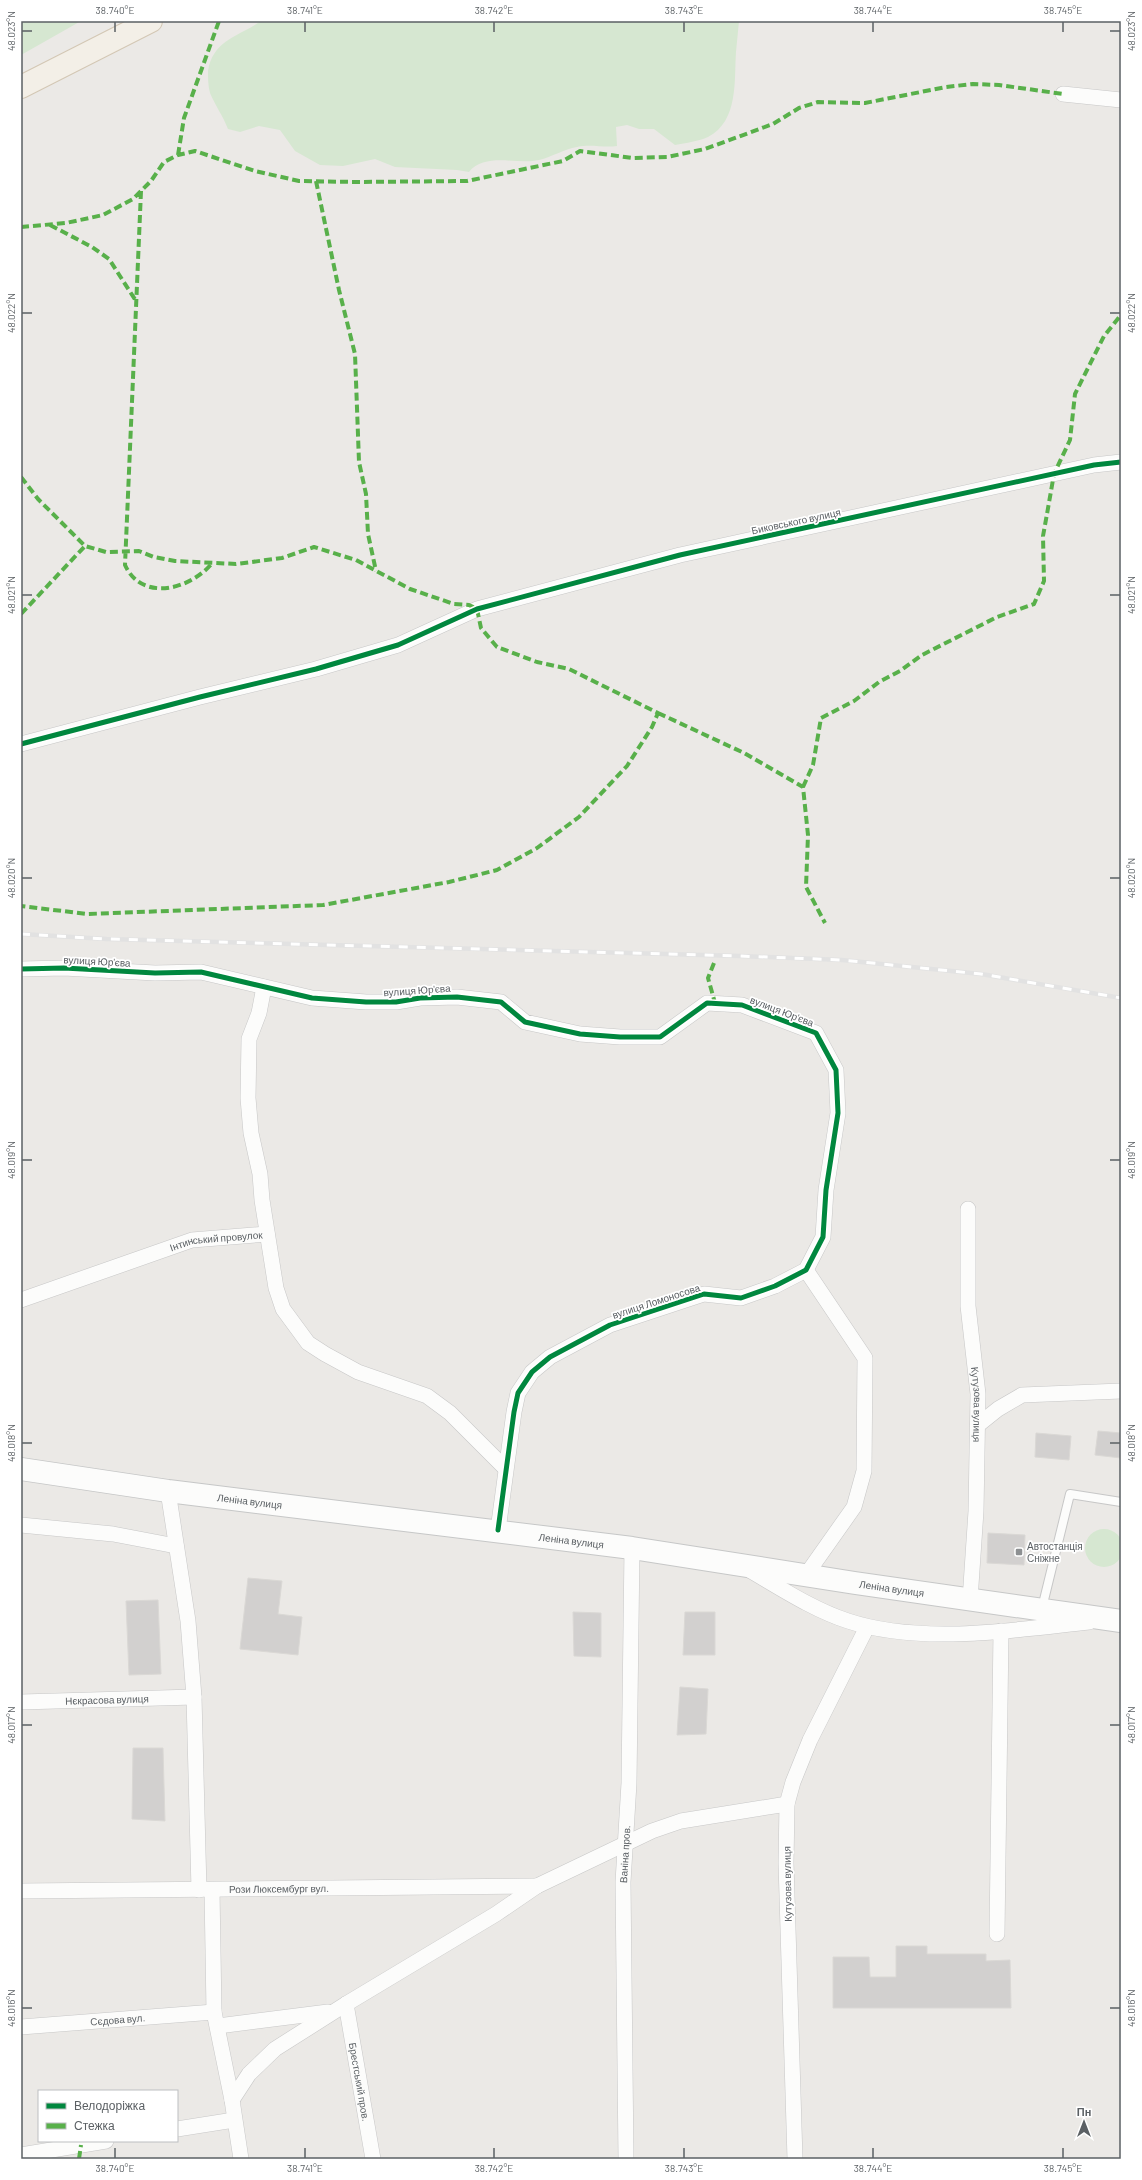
<svg xmlns="http://www.w3.org/2000/svg" width="1142" height="2180" viewBox="0 0 1142 2180" font-family="Barlow,sans-serif">
  <rect width="100%" height="100%" fill="#ebe9e6"/>
  <path fill="#d6e7d1" d="M21 21H81L21 55Z
    M261 21H739C738 31 737 42 736 52 734 80 739 121 708 137 699 141 686 143 675 145L654 129H639L627 125 616 127 617 146C604 148 591 144 577 147 564 149 552 157 539 160 517 165 485 152 469 172L457 170 395 167 375 159 343 166 320 165 295 151 280 130 259 126 240 132 228 129C223 116 215 105 210 93 208 86 208 78 208 71 213 40 238 37 261 21Z
    M1085 1548a19 19 0 1 1 38 0a19 19 0 1 1-38 0Z"/>
  <path fill="#d2d0cf" stroke="#dad8d5" d="M1098 1431 1121 1433V1458L1095 1455Z
    M1036 1433 1071 1436 1069 1460 1035 1457Z
    M988 1533 1025 1535 1024 1565 987 1563Z
    M248 1578 282 1581 278 1614 302 1617 298 1655 240 1649Z
    M158 1600 161 1674 129 1675 126 1601Z
    M573 1612 601 1613V1657L574 1656Z
    M685 1612H715V1655H683Z
    M680 1687 708 1689 706 1734 677 1735Z
    M133 1748H163L165 1821 132 1819Z
    M896 1946H927V1954H986V1961L1010 1960 1011 2008H833V1957H869L870 1977H896Z"/>
  <g fill="none" stroke-linecap="round" stroke-linejoin="round">
    <g stroke="#c7c7c7" stroke-width="10">
      <path id="service" d="M1042 1608 1070 1494 1121 1502"/>
    </g>
    <g stroke="#c7c7c7" stroke-width="16">
      <g id="minor">
        <path d="M1063 94 1121 100"/>
        <path d="M21 744 200 697 316 669 398 645 477 609 680 555 1094 465 1121 462"/>
        <path d="M21 969 64 968 155 973 201 972 312 998 366 1002H396L420 998 457 997 501 1002 525 1022 580 1034 620 1037H660L707 1003 742 1005 816 1033 836 1070 838 1113 826 1190 823 1237 806 1270 775 1286 741 1298 704 1294 610 1325 550 1357 532 1372 518 1393 514 1412 498 1530"/>
        <path d="M264 987 259 1013 249 1039 248 1098 251 1133 260 1174 262 1200 276 1288 283 1309 308 1343 325 1354 358 1372 427 1396 450 1413 505 1468"/>
        <path id="s1" d="M968 1209V1306L978 1394 976 1511 970 1600"/>
        <path d="M806 1270 865 1358 864 1471 854 1507 806 1575"/>
        <path id="s2" d="M21 1300 192 1240 267 1234"/>
        <path d="M978 1425 998 1409 1022 1395 1121 1391"/>
        <path d="M168 1491 188 1621 194 1697 199 1890"/>
        <path d="M21 1525 113 1534 176 1546"/>
        <path d="M751 1571C782 1589 814 1610 848 1621 921 1645 1014 1630 1089 1622"/>
        <path id="s3" d="M21 1702 194 1697"/>
        <path d="M212 1890 214 2012 232 2100 241 2159"/>
        <path id="s4" d="M21 1891 537 1886"/>
        <path d="M997 1934 1001 1631"/>
        <path id="s5" d="M346 2004 373 2159"/>
        <path d="M218 2026 328 2012"/>
        <path id="s6" d="M21 2027 214 2012"/>
        <path d="M232 2100 249 2074 275 2049 346 2004 496 1914 537 1886 652 1831 681 1821 787 1804"/>
        <path d="M177 2129 234 2120"/>
        <path d="M21 2155 106 2141"/>
        <path id="s7" d="M626 2159 623 1882 629 1783 632 1548"/>
        <path d="M795 2159 786 1863 787 1804 793 1782 810 1740 867 1627"/>
      </g>
    </g>
    <g stroke="#c6c7c7" stroke-width="24">
      <g id="secondary">
        <path id="s8" d="M21 1469 168 1491 632 1548 855 1583 1121 1621"/>
      </g>
    </g>
    <g stroke="#d3c7b4" stroke-width="24">
      <path id="primary" d="M21 87 151 21"/>
    </g>
    <use href="#service" stroke="#fcfcfb" stroke-width="8"/>
    <use href="#minor" stroke="#fcfcfb" stroke-width="15"/>
    <use href="#secondary" stroke="#fcfcfb" stroke-width="22"/>
    <use href="#primary" stroke="#f3efe7" stroke-width="22"/>
    <g stroke="#e2e2e2" stroke-width="4.5">
      <path id="rail" d="M21 934 107 939 740 956 842 960 981 974 1121 998"/>
    </g>
    <use href="#rail" stroke="#fff" stroke-width="3" stroke-dasharray="9" stroke-linecap="butt"/>
    <path stroke="#58b04a" stroke-width="4" stroke-dasharray="8 4" stroke-linecap="butt" d="M178 155 184 118 219 21
      M316 181 339 290 355 354 359 462 366 494 368 534 376 571
      M141 191 125 565C142 603 192 589 213 562
      M50 225 92 247 109 259 136 301
      M21 227 66 223 103 215 133 199 151 181 164 162 178 155 195 151 255 171 299 181 358 182 467 181 563 161 580 151 633 158 667 157 705 149 773 124 799 108 818 102 865 103 946 87 973 84 999 85 1063 94
      M21 477 38 499 85 546 106 552 139 551 154 557 175 561 236 564 282 558 314 547 356 560 410 589 454 604 469 605 477 609 481 628 497 647 537 662 569 669 658 713 652 727 627 766 579 817 537 848 497 870 449 882 323 905 87 914 21 906
      M21 614 85 546
      M658 713 744 753 803 787 808 835 806 887 825 923
      M803 787 813 765 821 718 854 701 879 682 900 671 922 655 997 617 1034 604 1044 581 1043 536 1047 514 1054 474 1070 440 1075 394 1104 336 1121 315
      M714 963 708 978 715 1003
      M79 2159 81 2145"/>
    <g stroke="#fff" stroke-width="8">
      <path id="cycleway" d="M21 744 200 697 316 669 398 645 477 609 680 555 1094 465 1121 462
        M21 969 64 968 155 973 201 972 312 998 366 1002H396L420 998 457 997 501 1002 525 1022 580 1034 620 1037H660L707 1003 742 1005 816 1033 836 1070 838 1113 826 1190 823 1237 806 1270 775 1286 741 1298 704 1294 610 1325 550 1357 532 1372 518 1393 514 1412 498 1530"/>
    </g>
    <use href="#cycleway" stroke="#00873e" stroke-width="5"/>
  </g>
  <path fill="none" stroke="#5b6064" stroke-width="1.5" d="M115 22V32M305 22V32M494 22V32M684 22V32M873 22V32M1063 22V32M22 31H32M1110 31H1120M22 313H32M1110 313H1120M22 595H32M1110 595H1120M22 878H32M1110 878H1120M22 1160H32M1110 1160H1120M22 1443H32M1110 1443H1120M22 1725H32M1110 1725H1120M22 2008H32M1110 2008H1120M115 2148V2158M305 2148V2158M494 2148V2158M684 2148V2158M873 2148V2158M1063 2148V2158"/>
  <rect fill="#8d9092" stroke="#fff" stroke-width="1.5" x="1015" y="1548" width="8" height="8" rx="2"/>
  <g text-anchor="middle" dominant-baseline="central" stroke-width="3.5" stroke-linejoin="round" paint-order="stroke">
    <g font-size="10" fill="#5b6064" stroke="#fff">
      <text transform="translate(796 521) rotate(-12)">Биковського вулиця</text>
      <text transform="translate(97 961) rotate(3)">вулиця Юр'єва</text>
      <text transform="translate(417 990) rotate(-4)">вулиця Юр'єва</text>
      <text transform="translate(782 1011) rotate(21)">вулиця Юр'єва</text>
      <text stroke="none"><textPath href="#s2" startOffset="205">Інтинський провулок</textPath></text>
      <text transform="translate(656 1301) rotate(-18)">вулиця Ломоносова</text>
      <text stroke="none"><textPath href="#s1" startOffset="196">Кутузова вулиця</textPath></text>
      <text stroke="none"><textPath href="#s8" startOffset="231">Леніна вулиця</textPath></text>
      <text stroke="none"><textPath href="#s8" startOffset="555">Леніна вулиця</textPath></text>
      <text stroke="none"><textPath href="#s8" startOffset="879">Леніна вулиця</textPath></text>
      <text stroke="none"><textPath href="#s3" startOffset="86">Нєкрасова вулиця</textPath></text>
      <text stroke="none"><textPath href="#s7" startOffset="305">Ваніна пров.</textPath></text>
      <text transform="translate(787 1884) rotate(-91)">Кутузова вулиця</text>
      <text stroke="none"><textPath href="#s4" startOffset="258">Рози Люксембург вул.</textPath></text>
      <text stroke="none"><textPath href="#s6" startOffset="97">Сєдова вул.</textPath></text>
      <text stroke="none"><textPath href="#s5" startOffset="79">Брестський пров.</textPath></text>
    </g>
    <g font-size="10" fill="#5b6064" stroke="#fff" text-anchor="start">
      <text x="1027" y="1546">Автостанція<tspan x="1027" dy="12">Сніжне</tspan></text>
    </g>
  </g>
  <rect width="1142" height="2180" fill="none" stroke="#ffffff" stroke-width="44"/>
  <rect x="38" y="2090" width="140" height="52" fill="#ffffff" stroke="#bdbfc1"/>
  <rect x="46" y="2103" width="20" height="6" fill="#00873e" stroke="#bdbfc1"/>
  <text x="74" y="2110" font-size="12" fill="#5b6064">Велодоріжка</text>
  <rect x="46" y="2123" width="20" height="6" fill="#58b04a" stroke="#bdbfc1"/>
  <text x="74" y="2130" font-size="12" fill="#5b6064">Стежка</text>
  <g transform="translate(1084 2122)" stroke="#ffffff" stroke-width="3" paint-order="stroke">
  <path d="M0-3L7 15L0 10L-7 15Z" fill="#5b6064"/>
  <text y="-6" font-size="11" font-weight="bold" text-anchor="middle" fill="#5b6064">Пн</text>
  </g>
  <rect x="22" y="22" width="1098" height="2136" fill="none" stroke="#5b6064" stroke-width="1.5"/>
  <g font-size="10" text-anchor="middle" fill="#5b6064">
    <text x="115" y="14">38.740°E</text>
    <text x="305" y="14">38.741°E</text>
    <text x="494" y="14">38.742°E</text>
    <text x="684" y="14">38.743°E</text>
    <text x="873" y="14">38.744°E</text>
    <text x="1063" y="14">38.745°E</text>
    <text transform="translate(11 31) rotate(-90)" y="4">48.023°N</text>
    <text transform="translate(1131 31) rotate(-90)" y="4">48.023°N</text>
    <text transform="translate(11 313) rotate(-90)" y="4">48.022°N</text>
    <text transform="translate(1131 313) rotate(-90)" y="4">48.022°N</text>
    <text transform="translate(11 595) rotate(-90)" y="4">48.021°N</text>
    <text transform="translate(1131 595) rotate(-90)" y="4">48.021°N</text>
    <text transform="translate(11 878) rotate(-90)" y="4">48.020°N</text>
    <text transform="translate(1131 878) rotate(-90)" y="4">48.020°N</text>
    <text transform="translate(11 1160) rotate(-90)" y="4">48.019°N</text>
    <text transform="translate(1131 1160) rotate(-90)" y="4">48.019°N</text>
    <text transform="translate(11 1443) rotate(-90)" y="4">48.018°N</text>
    <text transform="translate(1131 1443) rotate(-90)" y="4">48.018°N</text>
    <text transform="translate(11 1725) rotate(-90)" y="4">48.017°N</text>
    <text transform="translate(1131 1725) rotate(-90)" y="4">48.017°N</text>
    <text transform="translate(11 2008) rotate(-90)" y="4">48.016°N</text>
    <text transform="translate(1131 2008) rotate(-90)" y="4">48.016°N</text>
    <text x="115" y="2172">38.740°E</text>
    <text x="305" y="2172">38.741°E</text>
    <text x="494" y="2172">38.742°E</text>
    <text x="684" y="2172">38.743°E</text>
    <text x="873" y="2172">38.744°E</text>
    <text x="1063" y="2172">38.745°E</text>
  </g>
</svg>
